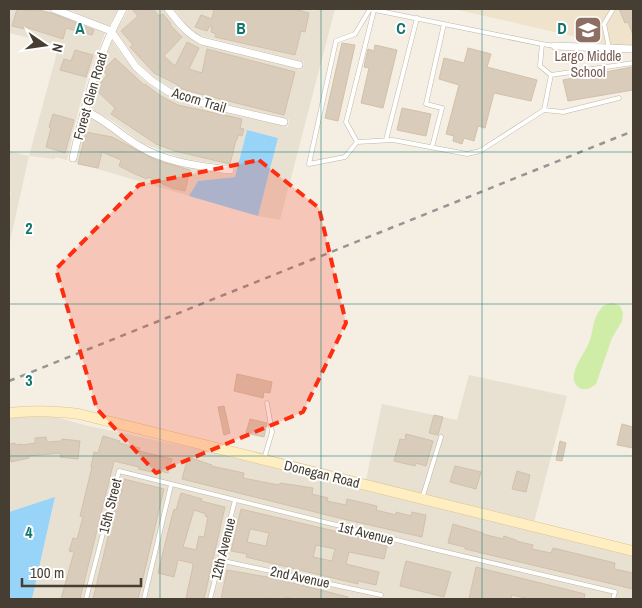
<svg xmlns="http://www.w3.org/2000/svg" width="642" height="608" viewBox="0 0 642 608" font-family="'Archivo Narrow',sans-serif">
  <rect width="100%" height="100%" fill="#f4eee3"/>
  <path fill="#e8e0d1" d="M9 9H36L59 14 105 33 87 79 78 112 67 160 55 157V159L29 156 9 246V202L11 192 9 189V151L29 156 59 45 9 33Z
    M67 9H118L109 26Z
    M129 9H163L180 31 194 42 210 47 302 70 304 62 198 35 187 26 174 9H305L316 11 317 9H335L280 220 258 216 278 138 247 130 235 177 198 181 189 196 74 162H76L87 116 108 128 137 150 159 159 182 167 234 174 235 166 184 159 142 143 113 121 89 108 96 82 112 41 125 59 140 77 157 90 167 96 200 107 288 127 289 119 191 96 171 88 155 78 140 64 116 31Z
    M469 375 567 396 534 522 366 480 382 404 457 420Z
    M48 415 88 426 228 455 633 555V599H32L55 498 9 512V418Z"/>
  <path fill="#efe4cb" d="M454 9H633V50Z"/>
  <path fill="#d0eda7" d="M613 303 620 306 623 313 622 321 612 338 596 384C591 388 584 392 578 387 565 375 586 353 590 340 593 331 593 318 600 310 603 305 607 304 613 303Z"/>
  <path fill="#98d4f8" d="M247 130 278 138 258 216 189 196 198 181 235 177Z
    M55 497 32 599H9V512Z"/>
  <path fill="#daccba" stroke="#d2c1aa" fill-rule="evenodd" d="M17 9 35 11V9L51 13 94 30 92 35 66 28 63 39 25 27V29L12 26Z
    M132 9H153L159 16 163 14 171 24 170 25 182 37 164 56 175 66 187 42 199 48 189 69 202 73 207 49 295 72 284 115 196 93 177 87 178 85 154 73 130 47 133 45 121 31 138 16Z
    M214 9H294L309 13 305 32 301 31 295 55 215 37 216 34 211 32 212 26H210L207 31 195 27 201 15 212 19Z
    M619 9H633V35L628 22 625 23Z
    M342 43 355 45 338 121 325 118Z
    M375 45 397 50 383 108 361 103 369 68 364 67 368 49 374 51Z
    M468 48 491 54 487 67 537 80 531 101 494 93 485 128 478 126 474 141 464 138 462 144 453 141 454 136 446 134 459 85 439 79 444 58 464 63Z
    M75 50 93 55 86 77 60 70 64 59 71 61Z
    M115 58 144 85 145 84 159 95 178 105 242 119 240 128 244 129 242 136 238 135 237 140H236L230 164 175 151 156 144 111 114 115 108 96 90 97 87 107 75 103 70Z
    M632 67 633 69V90L568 101 563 80Z
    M402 108 431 114 426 136 397 130Z
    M53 114 74 120 65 153 46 147 51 128 49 127Z
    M86 132 112 137 158 161 190 170 185 191 172 188 148 177 147 179 135 174 119 166 121 160 102 152 98 168 78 164Z
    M237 374 272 382 270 393 264 392 263 398 234 391Z
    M224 406 230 433 224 435 218 407Z
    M434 415 443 417 438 435 429 433Z
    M250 419 267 423 264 437 246 433Z
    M622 424 633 427V448L617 445Z
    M406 434 433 441 426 466 416 463 415 466 394 461 400 439 405 440Z
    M103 436 120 441 119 443 140 448 139 451 172 459 168 473 152 469V472L138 469 139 467 114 461 80 599H61L74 552 69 551 73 538 77 539 83 517 80 516 92 467H91L94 452 98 453Z
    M46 437 47 442 62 441V439L80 441 78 459 60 457 61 453 29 456V458L11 462 9 444 15 443V445L21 444 22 445 35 443V438Z
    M560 441 566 443 562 461 556 460Z
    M188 457 212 465 211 466 244 473 243 478 279 485 280 483 313 488 312 494 328 498 327 501 346 505 347 499 377 506 376 510 396 515V512L411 516 412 512 426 515 422 537 343 519 182 479Z
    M455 466 481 472 476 489 450 482Z
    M517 471 530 475 526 492 512 489Z
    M124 479 164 489 138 599H93L115 508 119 494H121Z
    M181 493 202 499 201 501 225 507 204 599 186 598 193 566 192 563 178 560 174 577 158 573 170 524 174 509 176 510ZM194 510 206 514 205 516 208 517 204 537 199 536 196 550 183 547Z
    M241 509 368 539V541L387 546 384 559 349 552 346 564 379 572 376 585 358 581V584L312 573 246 557 247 554 231 551ZM250 529 269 533 266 546 247 542ZM316 545 335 549 332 561 313 557Z
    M453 524 483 533V534L503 539 504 536 516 540V541L533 545 532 549 551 553 553 548 615 563 614 569 633 573V589L465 549V547L448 543Z
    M406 561 451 572 444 597 400 586Z
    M476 567 585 594 584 599H530L512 595 511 599H469Z
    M227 570 273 578 348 597V599H296L285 597 284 599 266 598 265 599H221Z"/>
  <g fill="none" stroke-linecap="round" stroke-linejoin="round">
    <g stroke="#c0b6a5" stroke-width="5">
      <path id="lane" d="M542 44 540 66 551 75 544 110 480 151 467 154 393 140 357 142 345 157 309 164 336 41 355 34 370 9 542 44 555 46
        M609 48 604 24 613 9
        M551 75 633 63
        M544 110 563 112 619 98
        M386 140 417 18
        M357 142 346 122 374 10
        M432 147 442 108 426 104 444 24
        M264 459 272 432 267 403
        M422 499 441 437
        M219 560 381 595
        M86 599 119 471 433 549 615 592 613 599
        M144 599 171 485
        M210 599 235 500"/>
    </g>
    <g stroke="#c0b6a5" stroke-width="8">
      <path id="street" d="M54 9 111 31 136 67 152 81 169 92 189 100 284 122
        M168 9C178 22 187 34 202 41L299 65
        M555 46 633 49
        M84 110C105 119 120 135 139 146 166 163 200 166 230 170
        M73 158C85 106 97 56 123 9"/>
    </g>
    <g stroke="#dcc68f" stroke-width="11">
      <path id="secondary" d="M9 413C33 410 55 411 79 414L633 551"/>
    </g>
    <use href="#lane" stroke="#fff" stroke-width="4"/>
    <use href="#street" stroke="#fff" stroke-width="7"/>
    <use href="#secondary" stroke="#ffeec2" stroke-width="10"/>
    <path stroke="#959595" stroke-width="2.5" stroke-dasharray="6 6" stroke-linecap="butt" d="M9 381 633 131"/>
  </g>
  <path fill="#ff2c0f" fill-opacity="0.2" stroke="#ff2c0f" stroke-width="4" stroke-dasharray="10 6" stroke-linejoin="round" d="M259 160 319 208 346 323 303 412 156 473 97 409 56 269 139 185Z"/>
  <path fill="none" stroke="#0f766e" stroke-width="1" stroke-opacity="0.55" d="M160 9V599M321 9V599M482 9V599M9 152H633M9 304H633M9 456H633"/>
  <defs>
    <g id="school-square" transform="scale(1.4375)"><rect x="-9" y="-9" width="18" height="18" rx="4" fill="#8d6e63" stroke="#fff"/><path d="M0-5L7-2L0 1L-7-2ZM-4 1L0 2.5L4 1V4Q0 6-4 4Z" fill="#fff"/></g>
  </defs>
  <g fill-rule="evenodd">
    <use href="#school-square" x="588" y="30"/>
  </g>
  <g text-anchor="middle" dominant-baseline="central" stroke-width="4" stroke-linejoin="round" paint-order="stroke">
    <g font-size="14" fill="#785e54" stroke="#fff">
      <text x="588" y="56">Largo Middle<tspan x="588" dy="16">School</tspan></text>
    </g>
    <g font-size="14" fill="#463e33" stroke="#fff">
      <text transform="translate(90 96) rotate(-74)">Forest Glen Road</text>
      <text transform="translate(199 100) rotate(17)">Acorn Trail</text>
      <text transform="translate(322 474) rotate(14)">Donegan Road</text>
      <text transform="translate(110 506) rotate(-76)">15th Street</text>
      <text transform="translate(366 533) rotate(14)">1st Avenue</text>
      <text transform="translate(223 549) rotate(-76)">12th Avenue</text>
      <text transform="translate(300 577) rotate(12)">2nd Avenue</text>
    </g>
  </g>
  <g font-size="16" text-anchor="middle" font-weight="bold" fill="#0f766e" stroke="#fff" stroke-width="4" stroke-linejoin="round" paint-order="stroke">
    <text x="80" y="34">A</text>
    <text x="241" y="34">B</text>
    <text x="401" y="34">C</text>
    <text x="562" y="34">D</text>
    <text x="29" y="234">2</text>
    <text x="29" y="386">3</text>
    <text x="29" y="538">4</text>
  </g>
  <rect width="642" height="608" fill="none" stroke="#463e33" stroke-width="20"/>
  <g transform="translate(45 45) rotate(103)" stroke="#ffffff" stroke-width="4" paint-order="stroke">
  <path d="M0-4L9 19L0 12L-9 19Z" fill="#463e33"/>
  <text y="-8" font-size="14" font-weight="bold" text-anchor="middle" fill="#463e33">N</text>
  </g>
  <path d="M22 578v8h119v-8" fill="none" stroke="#463e33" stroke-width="2.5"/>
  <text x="30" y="578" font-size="15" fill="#463e33" stroke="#ffffff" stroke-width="4" paint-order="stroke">100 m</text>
</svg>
